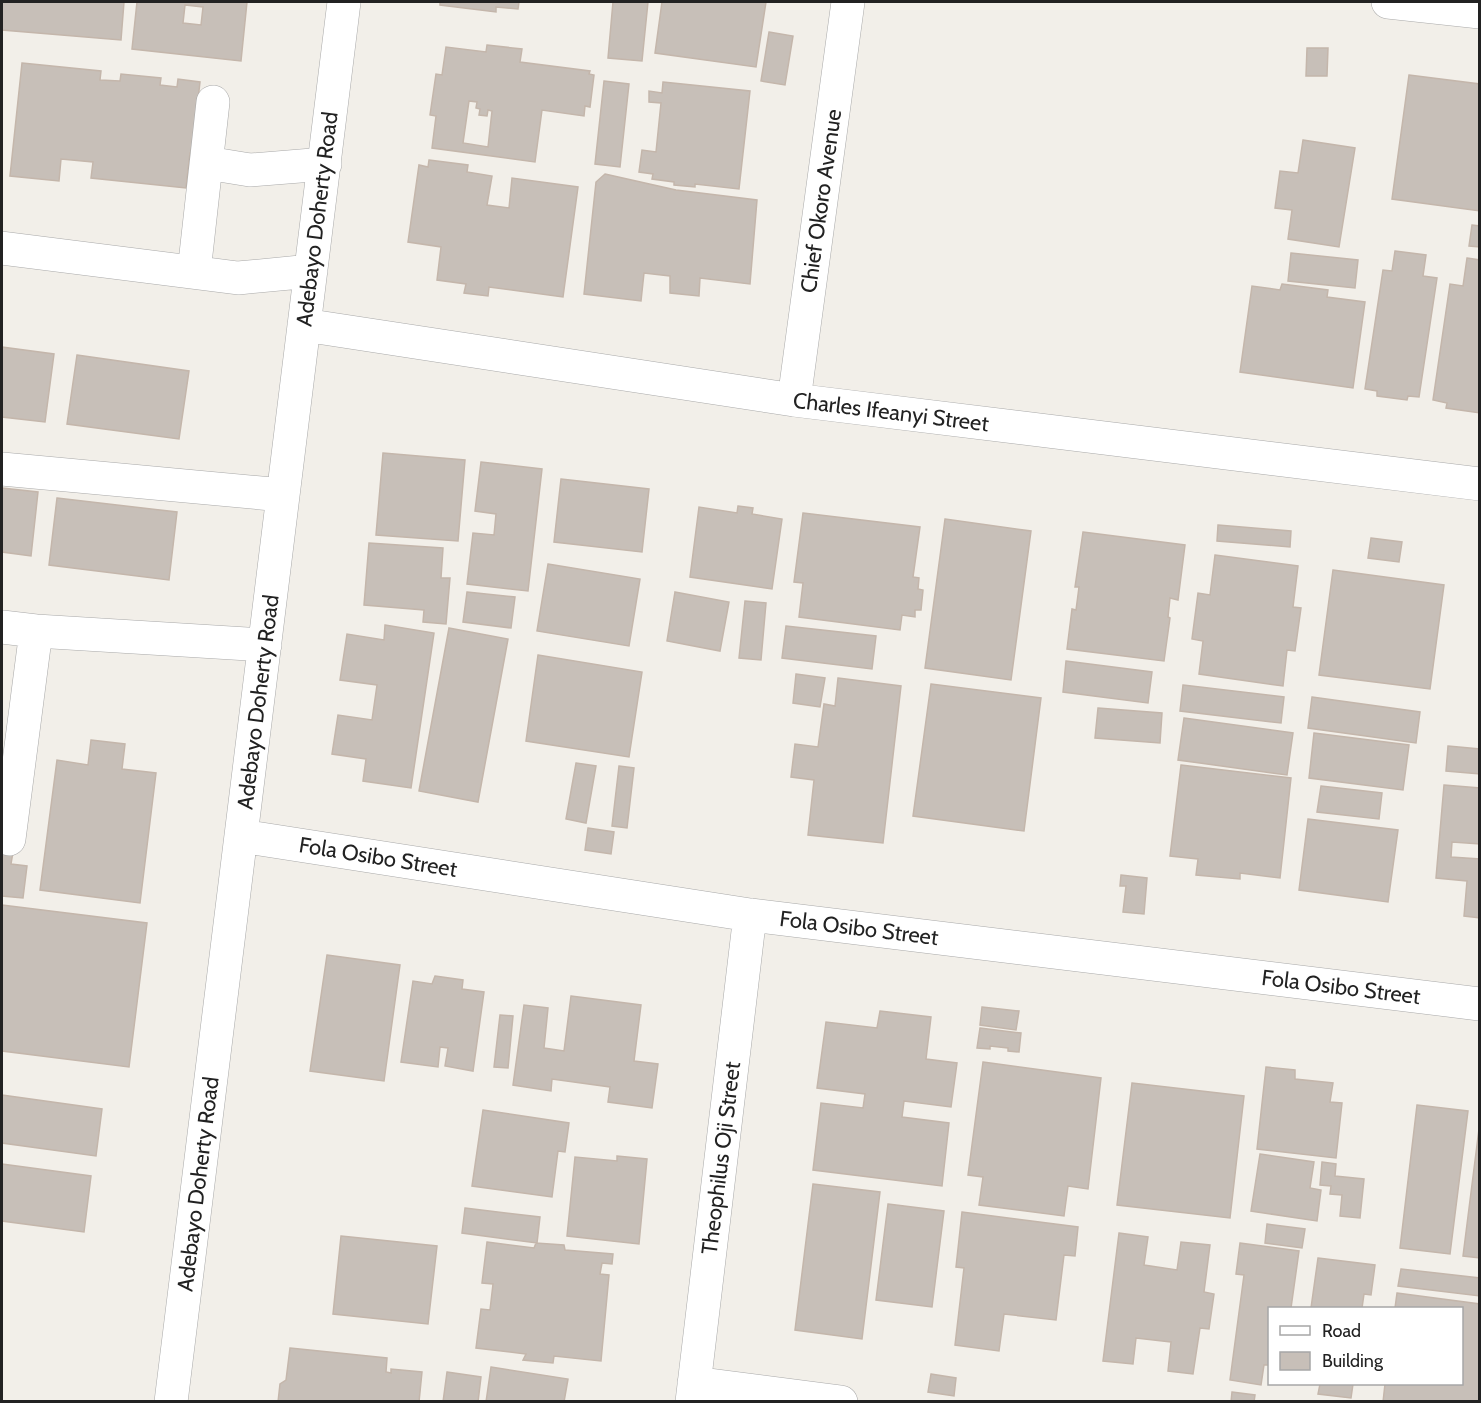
<svg xmlns="http://www.w3.org/2000/svg" width="1481" height="1403" viewBox="0 0 1481 1403" font-family="Cabin,sans-serif">
  <rect width="100%" height="100%" fill="#f2efe9"/>
  <path fill="#c7bfb8" stroke="#c4b6ab" stroke-width="1.5" fill-rule="evenodd" d="M2 2H124L121 40 2 30Z
    M137 2H247L241 61 132 49ZM185 5 203 7 201 25 183 23Z
    M440 2H519L518 9 496 7V12L440 5Z
    M613 2H648L642 61 608 58Z
    M662 2H766L756 67 655 53Z
    M769 32 793 36 785 85 761 81Z
    M487 45 522 49 520 62 590 71 589 74 594 75 590 107 585 106 584 116 542 110 535 162 432 148 436 116 430 115 436 74 442 75 446 47 486 52ZM469 101 477 102 476 108 480 109 479 115 487 116 488 110 492 111 488 147 463 143Z
    M1307 48H1328L1327 76H1306Z
    M22 63 101 71 100 80 120 81 121 74 161 78 160 85 177 87 178 79 200 82 196 117 199 154 190 153 186 188 91 178 93 162 61 159 59 181 10 176Z
    M1409 75 1480 84V211L1392 199Z
    M604 81 629 84 620 167 595 164Z
    M663 82 750 91 739 189 695 184V187L674 185V182L652 179 653 174 639 172 642 150 656 152 661 103 649 102V91L662 93Z
    M1303 140 1355 148 1339 247 1288 239 1292 210 1275 208 1280 171 1298 173Z
    M429 160 468 165 467 172 492 176 487 205 509 208 512 178 578 187 563 297 489 287 488 296 464 293 466 284 437 280 441 247 408 242 419 165 428 167Z
    M605 174 676 190 757 200 750 284 700 278 699 296 670 293V276L644 273 641 301 584 294 596 182Z
    M1472 225 1480 226V247L1469 246Z
    M1395 251 1426 255 1423 276 1437 278 1419 397 1408 396 1407 400 1377 396V391L1365 389 1383 270 1392 271Z
    M1291 253 1358 260 1355 288 1288 281Z
    M1467 258 1480 260V413L1446 408 1447 403 1433 400 1450 284 1463 286Z
    M1282 284 1328 290 1327 297 1365 302 1353 388 1240 372 1252 286 1280 290Z
    M2 347 54 354 45 422 2 417Z
    M77 355 189 371 179 439 67 424Z
    M383 453 465 460 458 541 376 535Z
    M481 462 542 469 528 591 467 584 473 533 494 535 496 514 475 511Z
    M561 479 649 489 642 552 554 542Z
    M2 488 38 492 31 556 2 552Z
    M57 498 177 512 169 580 49 565Z
    M738 506 753 508 752 514 782 519 772 589 690 577 699 507 737 513Z
    M803 513 920 527 913 577 919 578 918 589 923 590 921 610H915V617L902 615 900 630 799 617 803 583 794 582Z
    M945 519 1031 531 1011 680 925 668Z
    M1218 525 1291 531 1290 547 1217 541Z
    M1083 532 1185 545 1178 600 1170 598 1168 617 1170 618 1164 661 1067 649 1072 609 1076 610 1079 587H1075Z
    M1371 538 1402 542 1399 562 1368 558Z
    M369 543 443 548 441 578H450L446 624 423 622 424 610 364 605Z
    M1215 555 1298 566 1293 607 1301 608 1295 651 1287 650 1283 686 1199 674 1203 641 1192 639 1198 593 1210 595Z
    M548 564 640 579 629 646 537 631Z
    M1333 570 1444 585 1430 689 1319 675Z
    M467 592 515 597 511 628 463 622Z
    M675 592 729 602 720 651 667 641Z
    M745 601 766 603 761 660 739 658Z
    M385 625 434 633 411 788 363 781 366 759 332 754 338 715 372 720 377 685 340 680 347 634 384 640Z
    M786 626 876 636 872 669 782 658Z
    M449 628 508 639 478 802 419 791Z
    M538 655 642 672 629 757 526 741Z
    M1066 661 1152 672 1148 703 1063 692Z
    M796 674 825 678 820 707 793 703Z
    M838 678 901 686 883 843 808 835 814 780 791 777 795 744 818 747 824 704 835 706Z
    M931 684 1041 698 1024 831 913 816Z
    M1183 685 1284 697 1281 723 1180 711Z
    M1312 697 1420 712 1416 743 1308 728Z
    M1098 708 1162 713 1160 743 1095 738Z
    M1184 718 1293 733 1287 775 1178 760Z
    M1314 733 1409 745 1403 790 1309 778Z
    M91 740 125 744 122 769 156 773 140 903 40 890 57 760 88 765Z
    M1448 746 1480 749V774L1446 771Z
    M576 763 596 766 586 823 566 819Z
    M1181 765 1291 778 1280 878 1240 873V879L1196 875 1198 859 1170 856Z
    M619 766 634 768 627 828 612 826Z
    M1444 785 1480 788V844L1452 842 1451 857 1480 859V918L1464 916 1467 881 1436 878Z
    M1321 786 1382 793 1379 819 1317 812Z
    M1308 819 1398 830 1388 902 1299 890Z
    M588 828 614 832 611 854 585 850Z
    M2 850 13 852 11 864 27 866 23 898 2 896Z
    M1121 875 1147 878 1144 914 1123 912 1126 886H1120Z
    M2 905 147 923 129 1067 2 1051Z
    M327 955 400 965 384 1081 310 1071Z
    M435 976 463 980 462 989 484 992 473 1071 445 1066 448 1048 440 1047 438 1067 401 1062 413 981 432 984Z
    M571 996 641 1005 634 1061 658 1064 652 1108 608 1102 610 1087 552 1079 551 1091 513 1085 524 1005 548 1008 544 1048 564 1051Z
    M982 1007 1019 1011 1016 1030 980 1025Z
    M880 1011 931 1017 926 1059 957 1063 951 1107 904 1101 902 1117 949 1123 942 1186 813 1170 821 1103 863 1108 865 1094 817 1088 826 1022 877 1028Z
    M500 1015 513 1016 508 1068 494 1067Z
    M980 1028 1021 1033 1019 1052 1008 1051V1048L990 1046V1049L977 1048Z
    M983 1062 1101 1078 1088 1189 1068 1186 1064 1216 979 1205 983 1177 968 1175Z
    M1266 1067 1295 1070V1079L1333 1083 1330 1102 1342 1103 1336 1158 1257 1149Z
    M1132 1083 1244 1096 1230 1218 1117 1205Z
    M2 1095 102 1109 96 1156 2 1143Z
    M1417 1105 1468 1111 1450 1254 1400 1248Z
    M483 1110 569 1123 565 1152 558 1151 552 1197 472 1186Z
    M1480 1121V1258L1463 1256Z
    M1260 1154 1314 1162 1310 1188 1321 1190 1317 1221 1251 1211Z
    M617 1156 647 1159 639 1244 567 1236 575 1157 617 1161Z
    M1322 1162 1336 1164 1335 1176 1364 1179 1360 1218 1340 1216 1342 1195 1330 1194 1331 1186 1320 1185Z
    M2 1164 91 1176 84 1232 2 1221Z
    M813 1184 880 1192 862 1339 795 1330Z
    M888 1204 944 1211 932 1307 876 1300Z
    M465 1208 540 1217 537 1243 462 1233Z
    M962 1212 1078 1227 1075 1256 1064 1255 1056 1320 1004 1314 999 1351 955 1345 964 1268 956 1267Z
    M1267 1224 1305 1229 1302 1248 1265 1243Z
    M1119 1233 1148 1237 1144 1265 1177 1270 1181 1242 1210 1245 1204 1292 1214 1294 1209 1329 1200 1328 1193 1374 1168 1371 1171 1342 1136 1338 1133 1364 1103 1361Z
    M341 1236 437 1246 428 1324 333 1314Z
    M487 1242 534 1248 536 1243 564 1245 565 1250 613 1254 612 1264 602 1263 600 1274 609 1275 601 1361 554 1356 553 1363 523 1360 526 1354 476 1348 481 1309 490 1310 493 1284 482 1283Z
    M1240 1243 1299 1251 1291 1308H1270V1365H1264L1261 1385 1230 1380 1244 1275 1236 1274Z
    M1318 1258 1375 1265 1371 1295 1364 1294 1362 1308H1311Z
    M1401 1269 1480 1278V1296L1398 1286Z
    M1397 1293 1480 1304V1402H1383L1385 1384H1462V1308H1395Z
    M290 1348 387 1358 386 1372 391 1373V1369L422 1372 419 1402H278L280 1384 286 1380Z
    M491 1367 568 1379 564 1402H486Z
    M447 1372 481 1377 478 1402H443Z
    M931 1374 956 1378 954 1396 928 1392Z
    M1320 1384H1353L1351 1398 1318 1394Z
    M1232 1392 1255 1395 1254 1402H1231Z"/>
  <g fill="none" stroke-linecap="round" stroke-linejoin="round">
    <g stroke="#a9a9a9" stroke-width="34">
      <path id="minor" d="M1388 2 1480 12
        M207 163 250 170 325 164
        M2 248 238 278 311 271
        M194 272 213 102
        M304 325 794 400 1480 484
        M794 400 848 2
        M2 469 283 495
        M2 627 36 631 265 645
        M241 836 750 915 1480 1004
        M9 839 36 631
        M694 1383 841 1402
        M171 1402 344 2
        M692 1402 750 915"/>
    </g>
    <use href="#minor" stroke="#fff" stroke-width="33"/>
  </g>
  <g text-anchor="middle" dominant-baseline="central" stroke-width="5" stroke-linejoin="round" paint-order="stroke">
    <g font-size="22" fill="#222" stroke="#fff">
      <text transform="translate(821 201) rotate(-82)">Chief Okoro Avenue</text>
      <text transform="translate(317 219) rotate(-83)">Adebayo Doherty Road</text>
      <text transform="translate(891 412) rotate(7)">Charles Ifeanyi Street</text>
      <text transform="translate(258 702) rotate(-83)">Adebayo Doherty Road</text>
      <text transform="translate(378 857) rotate(9)">Fola Osibo Street</text>
      <text transform="translate(859 928) rotate(7)">Fola Osibo Street</text>
      <text transform="translate(1341 987) rotate(7)">Fola Osibo Street</text>
      <text transform="translate(721 1158) rotate(-83)">Theophilus Oji Street</text>
      <text transform="translate(198 1184) rotate(-83)">Adebayo Doherty Road</text>
    </g>
  </g>
  <rect width="1481" height="1403" fill="none" stroke="#222222" stroke-width="6"/>
  <rect x="1268" y="1307" width="195" height="78" fill="#ffffff" stroke="#a7a7a7" stroke-width="1.5"/>
  <rect x="1280" y="1326" width="30" height="9" fill="#ffffff" stroke="#a7a7a7" stroke-width="1.5"/>
  <text x="1322" y="1337" font-size="18" fill="#222222">Road</text>
  <rect x="1280" y="1352" width="30" height="18" fill="#c7bfb8" stroke="#a7a7a7" stroke-width="1.5"/>
  <text x="1322" y="1367" font-size="18" fill="#222222">Building</text>
</svg>
